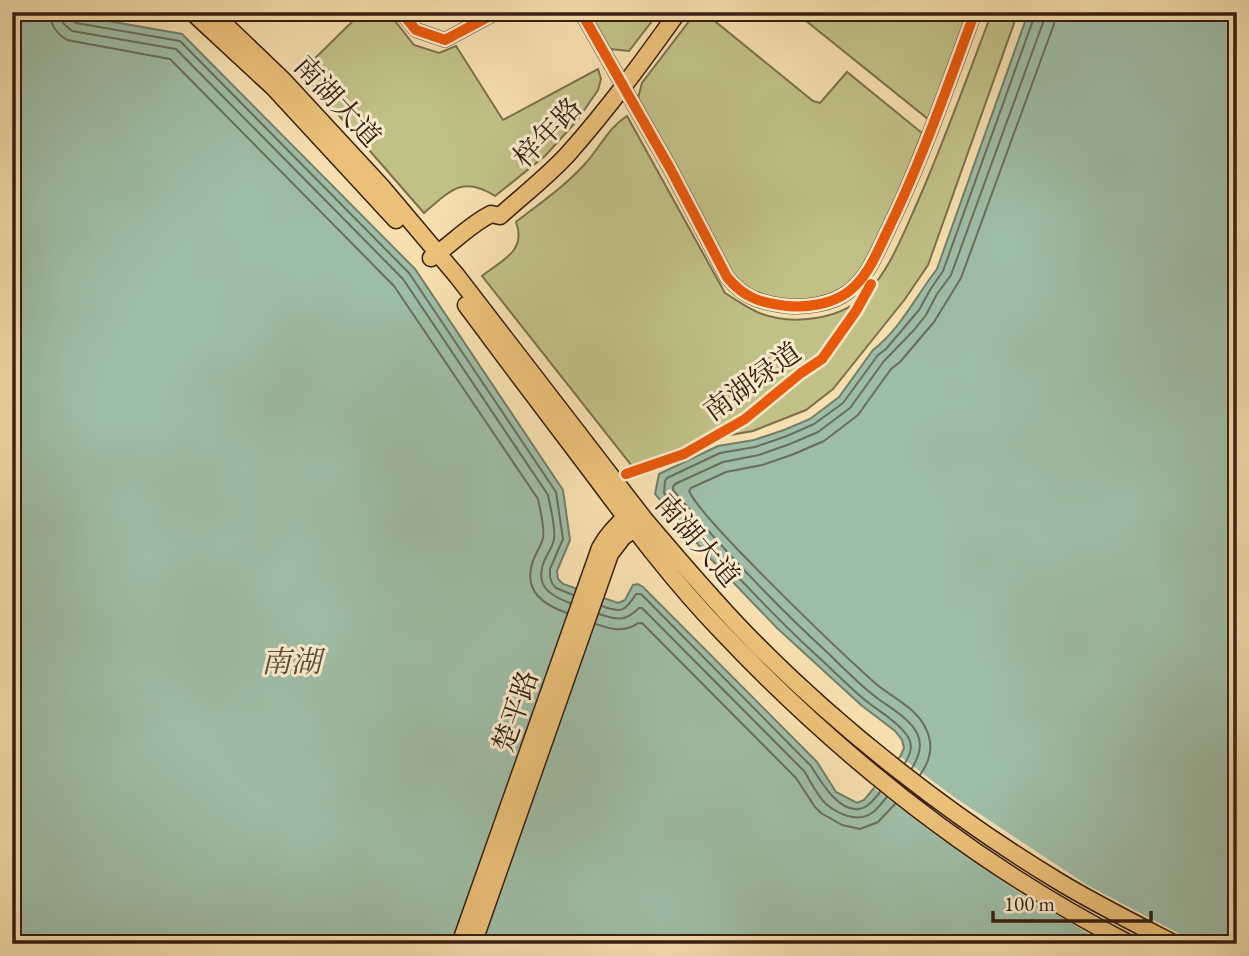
<svg xmlns="http://www.w3.org/2000/svg" width="1249" height="956" viewBox="0 0 1249 956" font-family="'EB Garamond','Noto Serif SC',serif">
  <rect width="100%" height="100%" fill="#f6dfaf"/>
  <filter id="stains"><feTurbulence type="fractalNoise" baseFrequency=".00286" numOctaves="4"/><feColorMatrix values="0 0 0 0 .2 0 0 0 0 .09 0 0 0 0 .02 0 0 0 .5 -.17"/></filter>
  <radialGradient id="worn" r=".72"><stop offset=".6" stop-color="#630" stop-opacity="0"/><stop offset="1" stop-color="#630" stop-opacity=".3"/></radialGradient>
  <path fill="#c1c187" stroke="#7c704c" stroke-width="2" d="M362 12H388L414 45 439 53 456 46 503 120 598 69 601 79 598 90 576 122 545 156 495 196C462 175 450 191 424 213L301 72Z
    M589 12H659L629 51 610 49Z
    M795 12H968L928 119Z
    M992 12H1018L928 265 905 299 833 389 806 410 753 431 713 438 667 463 636 471 482 276C502 260 527 251 516 222 539 204 564 187 584 165 599 149 608 128 627 116L725 293C737 300 748 309 762 314 792 325 838 320 863 297 889 273 904 232 918 201 945 139 968 75 992 12Z
    M698 14H706L813 101 820 103 847 72 922 133 895 203 866 264 852 284 836 294 820 300 786 302 747 291 733 277 638 98 642 83 693 16Z"/>
  <path fill="#9ebda6" stroke="#747e6a" stroke-width="2" d="M12 12H57L182 34 415 269 563 490 570 540 557 571 558 579 563 584 618 603 625 600 633 585 638 584 643 587 817 762 836 792 857 803 864 800 900 757 904 748 902 740 895 731 861 705 777 628 707 555 655 494 659 474 718 446 754 440 784 430 810 419 839 397 873 350C901 328 916 296 937 269L1026 19 1031 12H1237V939L1232 937 1220 944H12Z"/>
  <path fill="#f6dfaf" d="M901 757 954 797 1087 885 1199 944H1106L1023 895 933 833 874 788Z"/>
  <g fill="none" stroke-linecap="round" stroke-linejoin="round">
    <path stroke="#6a6e5c" stroke-width="2" d="M50 12C50 25 56 33 67 40L170 59 394 286 538 499C540 510 545 527 543 538 541 547 534 555 532 564 524 592 544 605 567 613
      M60 12 63 23 72 31 176 49 403 279 548 495C550 506 556 528 554 539 553 546 548 553 545 559 534 585 548 595 570 603
      M69 12 70 19 76 23 180 41 409 273 556 492 563 539 550 569V577L552 583 556 588 573 595
      M602 606C621 613 625 612 636 594H641L811 766C820 780 838 812 859 809 868 808 875 798 880 792
      M599 614C617 620 625 622 639 608H642L804 771C811 782 817 795 826 804 838 814 857 823 872 813 878 809 882 802 887 797
      M596 624C608 628 619 632 631 627 642 622 632 624 642 623L796 778 815 807 821 813 842 825 860 829 878 822 895 804
      M905 763C911 753 914 744 906 734 895 719 878 711 865 700 847 685 831 668 814 653 760 603 711 549 664 493L665 481 667 478 720 453 755 447 787 436 814 424 843 403 878 355 886 349 919 310 930 290 943 271 1032 23 1036 17V12
      M912 768C919 757 923 745 917 733 908 716 886 706 872 694 857 682 843 668 829 654 773 603 722 548 673 490V487L675 484 723 462 759 455 790 444 818 432 850 408 884 361 914 330 926 315 937 294 951 275 1044 20 1045 12
      M920 775C930 761 934 745 926 729 917 708 891 697 875 683 828 641 784 597 740 552 726 537 697 508 689 491L691 488 726 472 762 465 794 454 824 441 858 415 891 369 900 362 934 322 961 278 1054 24 1055 12"/>
    <g stroke="#664f38" stroke-width="16">
      <path id="minor" d="M401 12 416 30 445 40 497 12
        M581 12 671 170 727 277C744 298 761 303 787 306 807 308 832 304 848 292 867 278 876 255 886 234 921 163 947 87 975 12"/>
    </g>
    <g stroke="#361f11" stroke-width="19">
      <path id="major" d="M192 12 274 88 396 220
        M212 12 282 79 381 186 457 276 645 520C681 562 716 604 755 643 842 731 952 817 1058 881 1096 904 1136 924 1175 944
        M431 258C452 244 469 225 491 214L500 216C522 196 548 176 568 154 608 109 643 61 678 12
        M466 305C506 359 546 412 587 466 629 522 671 579 720 630 839 756 976 865 1130 944
        M460 944 600 548C608 533 618 523 632 512
        M473 944 610 554 623 537 641 524"/>
    </g>
    <use href="#minor" stroke="#f9eacb" stroke-width="12"/>
    <use href="#major" stroke="#ebc078" stroke-width="16"/>
    <g stroke="#f9eacb" stroke-width="15">
      <path id="cycleway" d="M401 12 416 30 445 40 497 12
        M581 12 671 170 727 277C744 298 761 303 787 306 807 308 832 304 848 292 867 278 876 255 886 234 921 163 947 87 975 12
        M626 474 684 454 745 419 801 373 822 359 856 311 871 284"/>
    </g>
    <use href="#cycleway" stroke="#e8590c" stroke-width="10"/>
  </g>
  <g text-anchor="middle" dominant-baseline="central" stroke-width="6" stroke-linejoin="round" paint-order="stroke">
    <g font-size="28" fill="#361f11" stroke="#f9eacb">
      <text transform="translate(338 101) rotate(47)">南湖大道</text>
      <text transform="translate(547 132) rotate(-46)">梓年路</text>
      <text transform="translate(752 381) rotate(-36)">南湖绿道</text>
      <text transform="translate(698 540) rotate(49)">南湖大道</text>
      <text transform="translate(515 711) rotate(-71)">楚平路</text>
    </g>
    <g font-size="30" font-style="italic" fill="#554e3e" stroke="#f9eacb">
      <text x="291" y="661">南湖</text>
    </g>
  </g>
  <rect width="1249" height="956" fill="none" stroke="#f6dfaf" stroke-width="42"/>
  <rect x="14" y="14" width="1221" height="928" fill="none" stroke="#361f11" stroke-width="3.5"/>
  <rect x="21" y="21" width="1207" height="914" fill="none" stroke="#361f11" stroke-width="2"/>
  <path d="M993 911v10h158v-10" fill="none" stroke="#361f11" stroke-width="3.5"/>
  <text x="1004" y="911" font-size="21" fill="#361f11" stroke="#f9eacb" stroke-width="5" paint-order="stroke">100 m</text>
  <rect width="100%" height="100%" filter="url(#stains)"/>
  <rect width="100%" height="100%" fill="url(#worn)"/>
</svg>
